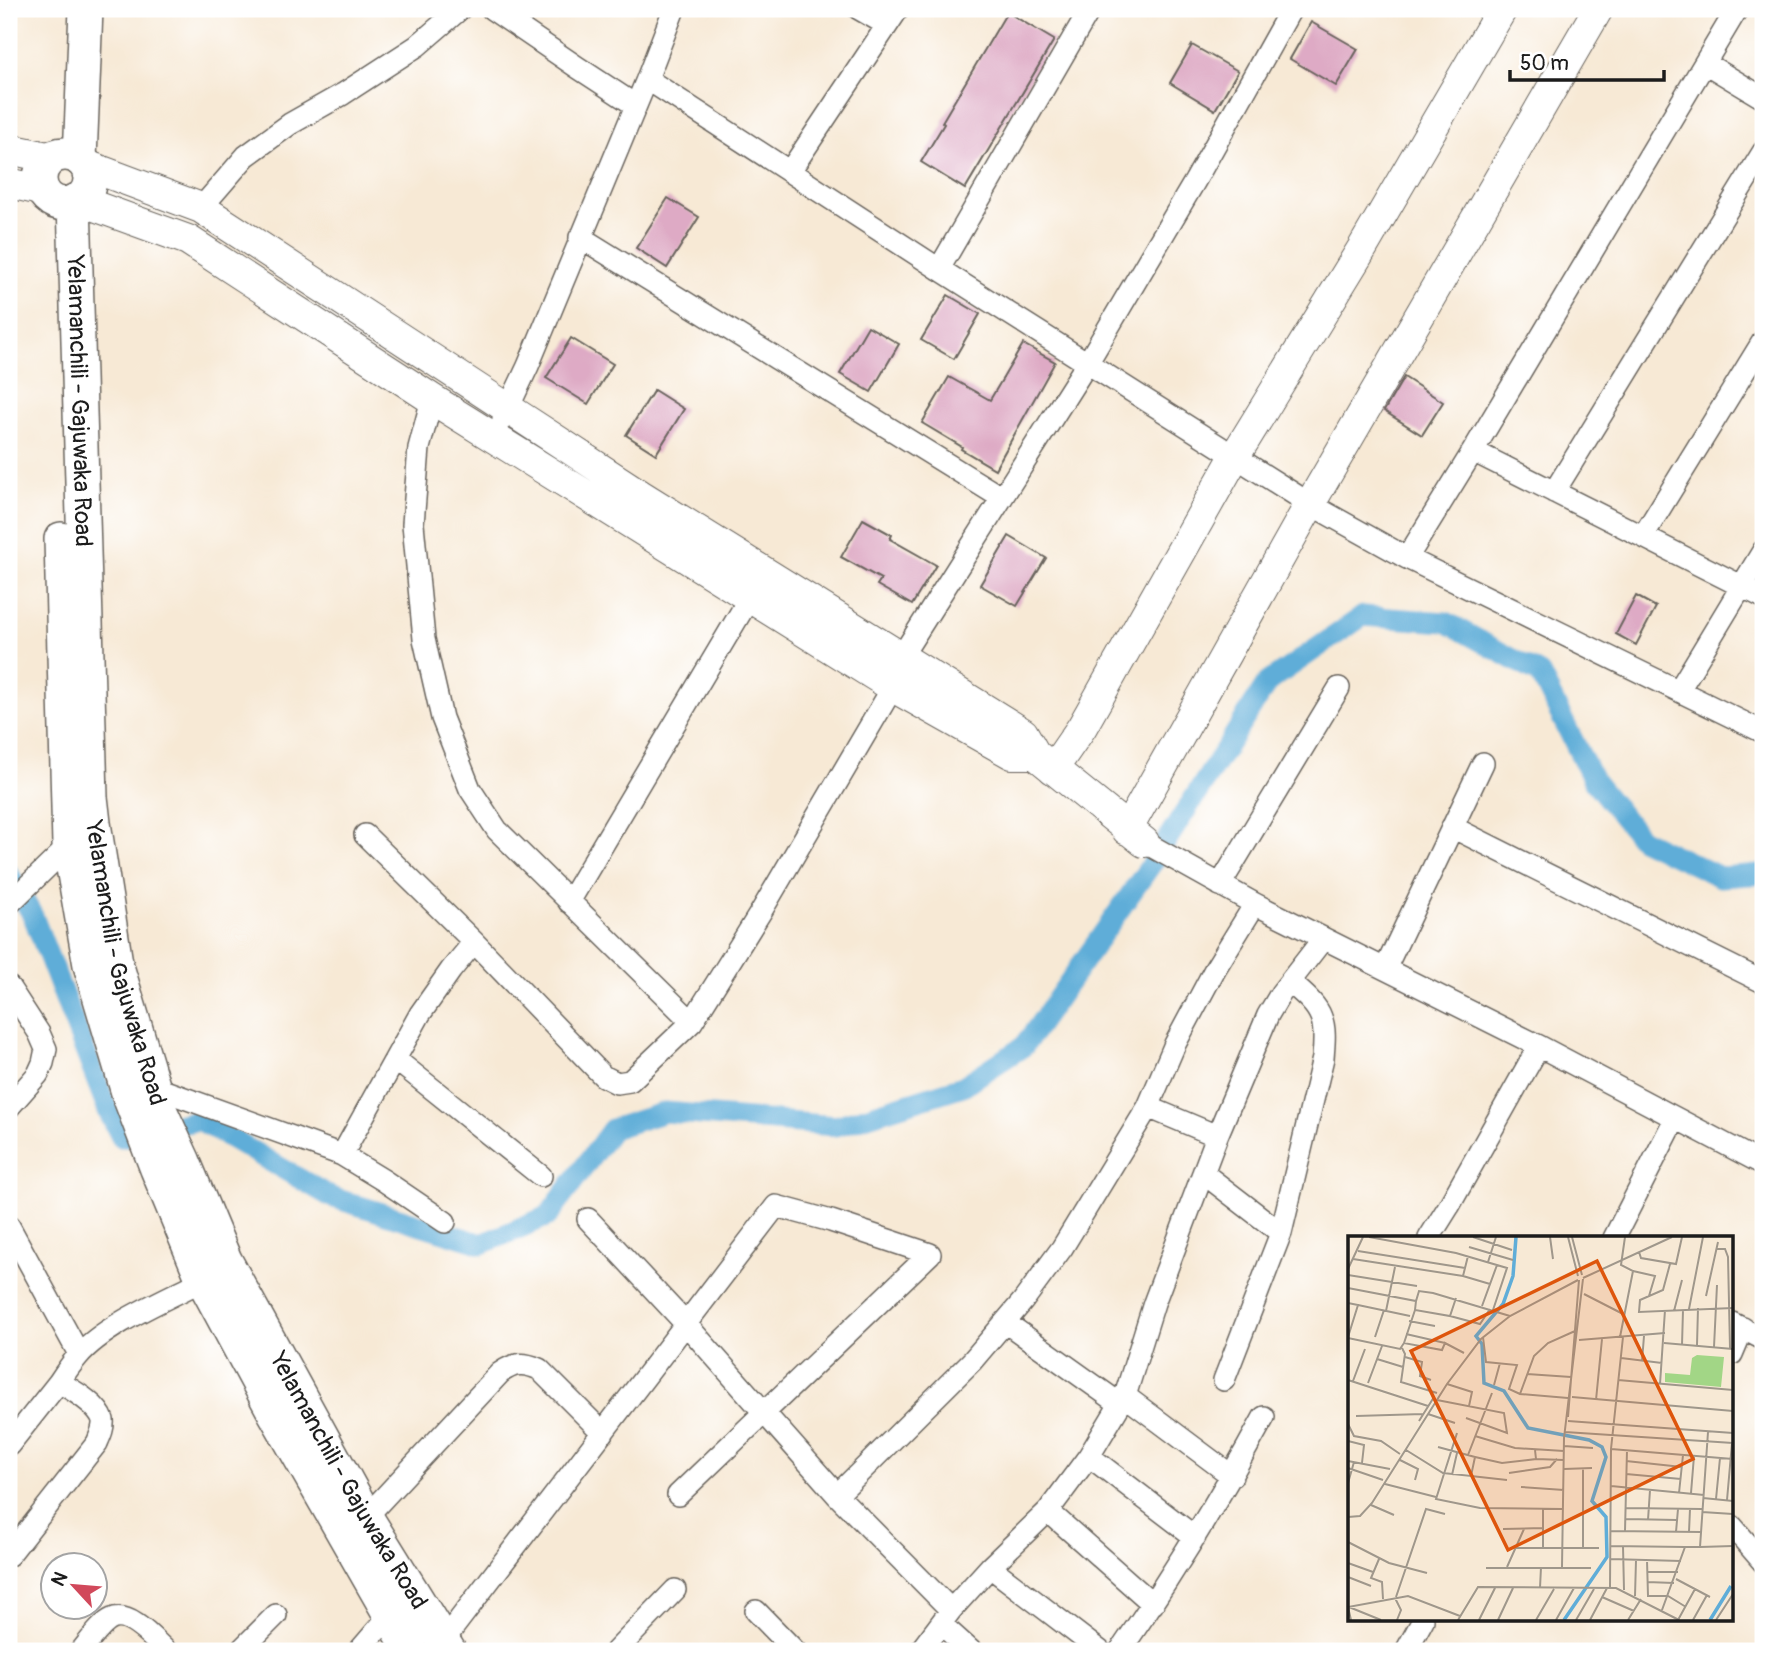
<svg xmlns="http://www.w3.org/2000/svg" width="1772" height="1660" viewBox="0 0 1772 1660" font-family="Pangolin,sans-serif">
  <rect width="100%" height="100%" fill="#fff"/>
  <filter id="ink" filterUnits="userSpaceOnUse"><feTurbulence type="fractalNoise" baseFrequency=".0143" numOctaves="2"/><feDisplacementMap in="SourceGraphic" scale="14" xChannelSelector="R" yChannelSelector="G"/><feConvolveMatrix kernelMatrix="1 2 1 2 8 2 1 2 1" color-interpolation-filters="sRGB"/></filter>
  <filter id="wash" filterUnits="userSpaceOnUse"><feTurbulence type="fractalNoise" baseFrequency=".00686" numOctaves="4" result="noise"/><feDisplacementMap in="SourceGraphic" scale="28" xChannelSelector="R" yChannelSelector="G"/><feGaussianBlur stdDeviation="1.57" result="paint"/><feColorMatrix in="noise" values="0 0 0 0 0 0 0 0 0 0 0 0 0 0 0 0 0 1.4 0 .05"/><feComposite in="paint" operator="in"/></filter>
  <g filter="url(#wash)">
    <rect width="100%" height="100%" fill="#f7e9d5"/>
    <g fill="none" stroke-linecap="round" stroke-linejoin="round">
      <path stroke="#5fadd8" stroke-width="21" d="M9 874 33 916 109 1113 121 1137 199 1120 331 1197 482 1244 548 1216 612 1129 665 1112 836 1126 963 1086 1024 1046 1153 862 1268 682 1363 616 1446 622 1540 674 1593 780 1641 839 1720 877 1763 874"/>
    </g>
    <g id="blocks">
      <path fill="#deaac5" d="M1007 12 1054 40 965 189 921 162 944 124 942 122Z
        M1311 22 1358 49 1336 86 1290 59Z
        M1192 45 1238 71 1215 110 1170 83Z
        M668 198 699 217 667 268 636 248Z
        M948 295 980 314 954 359 921 340Z
        M868 326 899 344 871 392 840 374Z
        M571 338 613 364 588 404 546 378Z
        M1023 344 1055 362 995 469 961 449 962 447 922 423 949 377 990 400Z
        M1404 377 1443 402 1422 435 1384 411Z
        M654 390 684 409 656 454 626 435Z
        M863 519 892 535 890 539 936 565 912 605 877 585 881 579 841 557Z
        M1009 536 1046 558 1017 606 980 585Z
        M1636 596 1656 607 1636 645 1616 634Z"/>
    </g>
  </g>
  <g filter="url(#ink)">
    <use href="#blocks" fill-opacity="0" stroke="#69645d" stroke-width="2"/>
    <g fill="none" stroke-linecap="round" stroke-linejoin="round">
      <g stroke="#69645d" stroke-width="24">
        <path id="street" d="M492 9 577 67 635 105
          M859 9 887 25
          M1705 63 1763 98
          M647 79 939 269 1310 504 1407 558 1763 732
          M790 171 898 9
          M201 208 246 156 290 124 343 94 417 46 460 9
          M580 237 1002 498
          M939 269 1090 9
          M432 399 419 448 413 524 424 639 442 718 470 789 497 830 692 1022 762 910 893 687
          M503 419 528 366 647 79 674 9
          M1473 451 1763 597
          M1554 492 1763 152
          M1643 536 1763 341
          M1407 558 1473 451 1737 9
          M901 657 1088 362 1195 181 1291 9
          M1679 690 1763 551
          M1452 827 1763 982
          M365 835 474 942
          M1144 842 1255 904 1539 1046 1763 1164
          M1220 885 1339 688
          M569 902 750 597
          M9 904 75 840
          M1385 969 1483 763
          M9 987 39 1033 46 1049 43 1063 38 1074 9 1107
          M395 1059 541 1176
          M154 1087 342 1155 420 1014 451 970 474 942 603 1076 617 1083 630 1081 692 1022
          M1217 1136 1268 1015 1281 993 1323 939
          M342 1155 383 1180 445 1222
          M1203 1173 1281 1233
          M588 1219 686 1324 837 1495 951 1610
          M9 1226 79 1354
          M1429 1238 1449 1206 1539 1046
          M1614 1238 1675 1119
          M1005 1322 1120 1404
          M1732 1323 1763 1339
          M1732 1354 1743 1328
          M1224 1380 1281 1233 1323 1058C1324 1045 1326 1029 1321 1017 1316 1003 1301 992 1290 982
          M1125 1396 1232 1476
          M9 1445 59 1382
          M1089 1456 1195 1537
          M837 1495 972 1361 1023 1301 1062 1248 1148 1107 1175 1044 1215 969 1255 904
          M1048 1511 1153 1604
          M366 1517 500 1373C514 1363 523 1362 539 1369L603 1433
          M1732 1526 1763 1562
          M9 1555 97 1443C100 1436 104 1428 103 1420 98 1404 72 1390 59 1382 65 1373 71 1364 78 1356 104 1325 167 1299 203 1280
          M756 1611 795 1651
          M941 1624 971 1651
          M443 1641 776 1206 831 1221 930 1254 678 1495
          M81 1651C88 1643 102 1623 112 1619 130 1611 154 1640 166 1651
          M240 1651 276 1615
          M359 1651 390 1615
          M616 1651 675 1590
          M920 1651 951 1610 990 1567
          M1100 1651 990 1567 1048 1511 1089 1456 1125 1396 1154 1303 1217 1136 1148 1107
          M1120 1651C1172 1576 1220 1498 1264 1417
          M1406 1651 1423 1620"/>
      </g>
      <g stroke="#69645d" stroke-width="32">
        <path id="secondary" d="M9 149 52 158
          M86 165 201 208 642 496 1023 733 1035 754 1144 842
          M9 183 44 191
          M78 200 188 240 432 399 893 687 1012 754H1035
          M1053 769 1082 727 1235 456 1363 247 1502 9
          M1127 830 1310 504 1598 9"/>
      </g>
      <g stroke="#69645d" stroke-width="36">
        <g id="primary">
          <circle cx="65" cy="179" r="25"/>
          <path d="M80 159 86 9"/>
          <path id="s1" d="M74 201 91 797 94 823 116 963 161 1112 184 1162 225 1260 366 1517 449 1651"/>
          <path d="M61 539 69 845 90 965 129 1096 157 1169 203 1280 274 1412 411 1651"/>
        </g>
      </g>
      <use href="#street" stroke="#fff" stroke-width="21"/>
      <use href="#secondary" stroke="#fff" stroke-width="30"/>
      <use href="#primary" stroke="#fff" stroke-width="33"/>
    </g>
  </g>
  <g text-anchor="middle" dominant-baseline="central" stroke-width="7" stroke-linejoin="round" paint-order="stroke">
    <g font-size="24" fill="#1c1c1c" stroke="#fff">
      <text stroke="none"><textPath href="#s1" startOffset="200">Yelamanchili - Gajuwaka Road</textPath></text>
      <text stroke="none"><textPath href="#s1" startOffset="766">Yelamanchili - Gajuwaka Road</textPath></text>
      <text stroke="none"><textPath href="#s1" startOffset="1334">Yelamanchili - Gajuwaka Road</textPath></text>
    </g>
  </g>
  <g transform="translate(1348 1236)">
    <rect width="385" height="385" fill="#f7e9d5"/>
    <path d="M349 119 376 121 373 151 317 146V137L342 139 344 122Z" fill="#a2d686"/>
    <path fill="none" stroke="#5fadd8" stroke-width="3.5" d="M168 1 165 40 155 68 128 100 134 108 136 147 156 155 180 192 241 204 254 211 258 221 244 265 258 281 259 321 216 384M362 384 383 350"/>
    <path fill="none" stroke="#9f978b" stroke-width="2" d="M21 1 108 17 159 32 145 74M125 1 164 14M202 1 205 23M220 1 230 40M224 1 234 39M121 11 165 24M368 13H377L380 21 382 112M10 15 117 32M291 16 293 22 328 28 334 1M120 20 115 40 142 48M5 23 115 40M140 26 148 1M322 28 315 54 292 64 291 76 385 72M0 33 15 1M285 35 307 40 301 60M0 39 69 50M235 42 324 1M0 52 68 65 71 55 85 57 162 80M236 58 275 78M358 60 370 6M68 65 67 74 102 80 108 62M0 67 10 69 0 101M10 69 62 80M134 70 149 29M341 73 355 1M38 75 47 31M326 75 334 44M102 80 132 88 142 73M61 85 87 90M58 98 97 107M27 101 36 74M135 101 138 126 169 129 161 153 172 158M272 101 285 35 273 29 277 1M0 102 52 113 56 107 94 114 97 107 116 117M231 104 317 97M56 107 67 74M316 107 385 113M334 109 335 74M349 109 350 72M366 111 369 49M54 112 57 118 53 146 89 157M57 121 74 126 72 140 83 144M273 122 314 127M29 123 55 131M294 125 296 100M179 138 223 141M0 144 80 170M270 144 385 154M5 145 17 113M20 147 34 110M99 148 124 156 121 170M312 148 317 74M146 149 152 127M224 161 385 175M220 162 172 158 186 120 200 107 227 95M89 164 156 177 159 197 118 182M248 164 254 103M80 178 107 187M8 180 75 178M220 181 231 44M71 185 86 161M220 185 385 197M0 188 6 200 33 205 52 218M217 196 385 207M109 197 88 263 132 272 215 273M127 200 167 212 216 215M0 205 16 209 14 227M216 210 245 212M90 211 127 221M263 213 385 223M58 214 95 237 123 240 127 221 154 227 188 223 187 214M120 219 144 157M188 223 216 224M52 224 70 233 67 244M0 225 42 233M278 225 334 231M0 232 35 244M216 233 244 232M161 237 202 231 209 223M278 238 333 243M104 239 109 217M123 240 159 244M0 247 6 226M37 248 88 261M263 250 356 259M173 251 216 254M331 257 335 219M343 257 346 220M355 262 385 265M368 263 372 222M379 264 384 207M23 269 46 279M278 272 354 273M354 276 385 278M0 281 12 280 24 267 99 148 133 103 162 80 230 44M278 283 329 284M300 284 302 254M155 293 195 292M263 295 353 296M277 295 279 214M328 296 330 273M341 296 342 273M0 306 41 327 79 337M263 310 337 311M275 310 276 354M352 311 385 310M168 312H251M195 312V273M235 312V232M31 323 23 342 34 346 35 363M262 323 333 325M299 324 300 360H320L338 371M0 327 25 336M159 331 176 293M214 331 216 202 235 43M138 332H243M299 336H330M0 341 23 350M328 343 362 361M299 346 326 347M192 352 193 331M262 352 263 213 275 101M287 360 288 324M48 361 78 273 97 278M254 361 286 375M47 362 53 374 49 384M1 371 33 384M314 374 337 311H352L360 196M3 384 0 371 60 360 112 380M110 384 130 351 268 352 331 384M131 384 147 352M150 384 165 352M188 384 206 353M208 384 226 352M228 384 246 353M242 384 259 352M280 384 293 363M330 384 347 353M345 384 359 359M368 384 385 358"/>
    <path fill="#de560d" fill-opacity="0.15" stroke="#de560d" stroke-width="3.5" d="M249 25 345 223 160 314 63 115Z"/>
    <rect width="385" height="385" fill="none" stroke="#1c1c1c" stroke-width="3.5"/>
  </g>
  <rect width="1772" height="1660" fill="none" stroke="#fff" stroke-width="35"/>
  <g transform="translate(74 1586) rotate(296)"><circle r="33" fill="#ffffff" stroke="#a4a4a4" stroke-width="2"/>
  <path d="M0-5L12 26L0 18L-12 26Z" fill="#d1495b"/>
  <text y="-10" font-size="19" font-weight="bold" text-anchor="middle" fill="#1c1c1c">N</text>
  </g>
  <path d="M1510 70v10h154v-10" fill="none" stroke="#1c1c1c" stroke-width="3.5"/>
  <text x="1520" y="70" font-size="21" fill="#1c1c1c" stroke="#ffffff" stroke-width="5" paint-order="stroke">50 m</text>
</svg>
